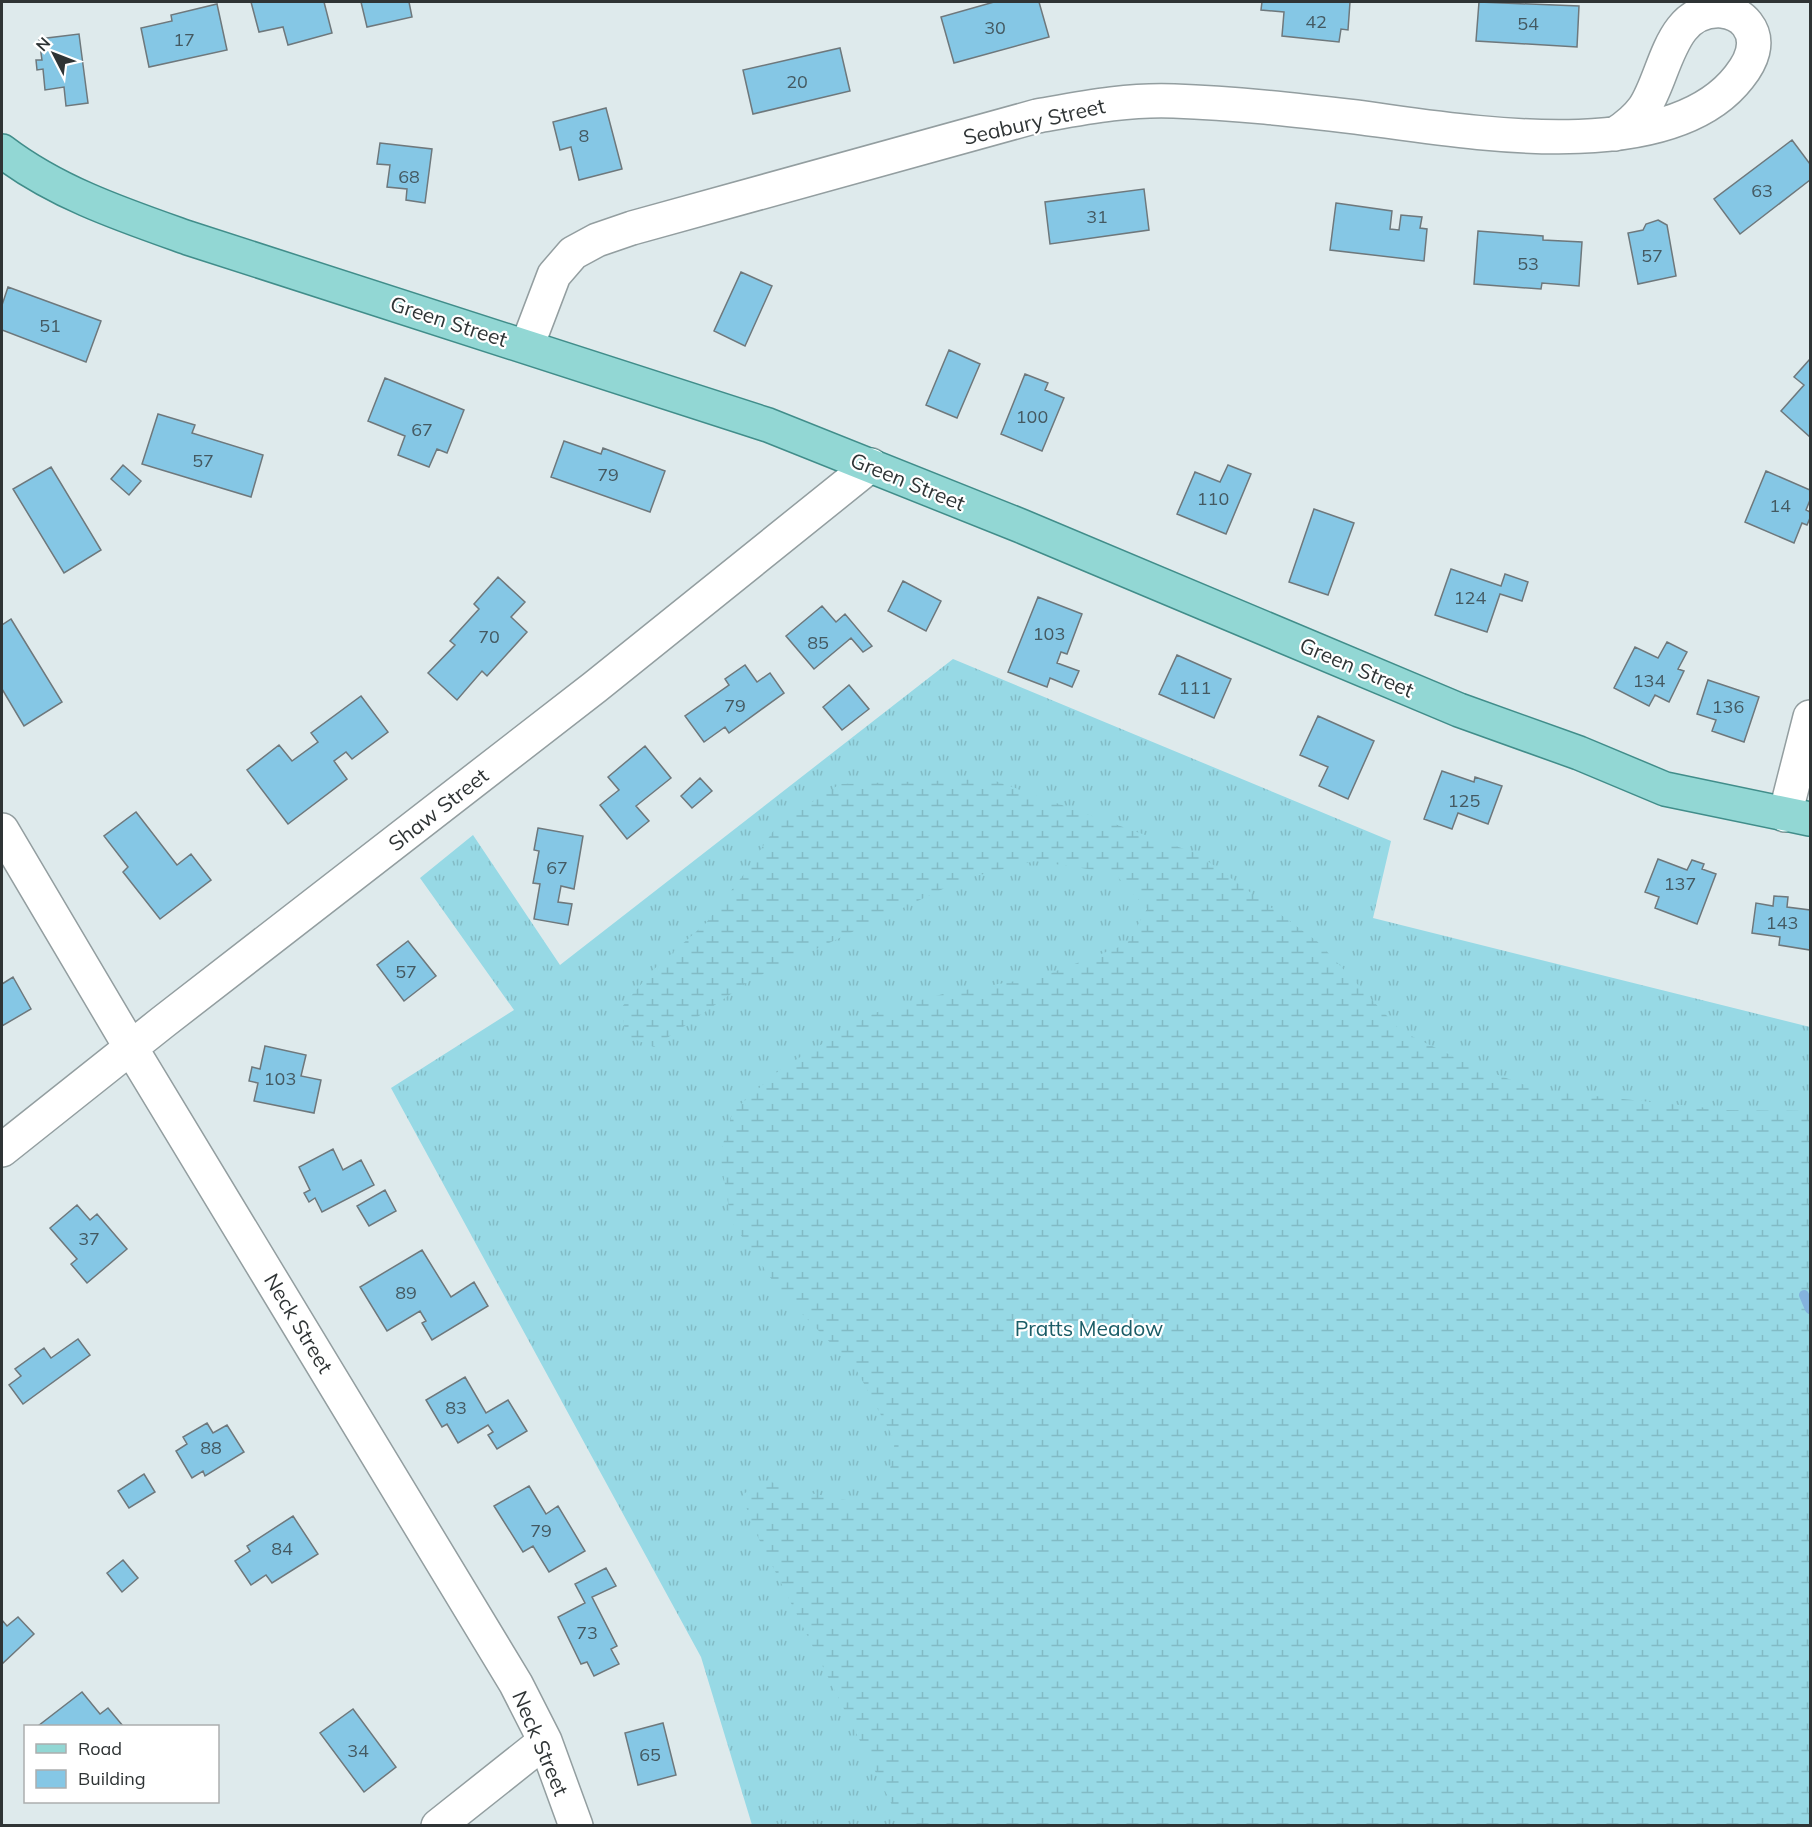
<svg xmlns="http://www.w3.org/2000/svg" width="1812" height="1827" viewBox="0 0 1812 1827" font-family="Mulish,sans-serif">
  <defs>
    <pattern id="grass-tufts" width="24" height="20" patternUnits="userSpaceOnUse" patternTransform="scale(1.5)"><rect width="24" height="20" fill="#97d9e5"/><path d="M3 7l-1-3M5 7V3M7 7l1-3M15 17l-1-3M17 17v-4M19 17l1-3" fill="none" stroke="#82bbc5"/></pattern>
    <pattern id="wetland-marsh" width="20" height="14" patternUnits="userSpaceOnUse" patternTransform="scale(1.5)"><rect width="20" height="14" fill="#97d9e5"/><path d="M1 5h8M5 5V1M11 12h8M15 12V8" fill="none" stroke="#82bbc5"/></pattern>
  </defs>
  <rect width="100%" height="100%" fill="#deeaec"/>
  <path fill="url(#grass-tufts)" d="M953 659 1391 841 1373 918 1810 1027V1825H752L701 1657 391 1088 514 1010 420 878 473 835 560 965Z"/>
  <path fill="url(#wetland-marsh)" d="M990 779 1198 854 1318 942 1401 1031 1469 1064 1538 1090 1727 1110 1810 1111V1825H902L750 1521 743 1494 767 1481 815 1494 857 1502 888 1481 895 1441 856 1369 779 1290 731 1221 720 1154 733 1111 782 1068 874 1013 943 994 1043 976 1127 944 1147 909 1114 873 1035 861 964 879 751 980 654 1047 626 1036 621 1008 653 970 706 923 744 874 778 824 840 784Z"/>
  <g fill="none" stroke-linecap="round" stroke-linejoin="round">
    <path stroke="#84b3de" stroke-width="10" d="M1804 1295 1810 1309"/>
  </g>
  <path fill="#85c7e5" stroke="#6e787c" stroke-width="1.5" d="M251 2H324L332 33 288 45 283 27 259 32Z
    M361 2H409L412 17 367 27Z
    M994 2H1039L1049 37 954 63 941 17Z
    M1262 2H1350L1348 30 1341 29 1339 42 1282 36 1284 12 1261 10Z
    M1479 2 1579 6 1577 47 1476 41Z
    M217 4 227 50 149 67 141 28 172 21 171 15Z
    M79 34 88 103 66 106 64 87 45 90 43 69 37 70 36 60H42L39 39Z
    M840 48 850 91 753 114 743 70Z
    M606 108 622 169 579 180 571 147 560 150 553 122Z
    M1792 140 1810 164V180L1740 234 1714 199Z
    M380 143 432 149 425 203 406 200 407 189 387 187 390 165 377 164Z
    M1144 189 1149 230 1050 244 1045 202Z
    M1336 203 1392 211 1390 229 1399 230 1401 215 1422 217 1420 228 1427 229 1424 261 1330 250Z
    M1658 220 1667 225 1676 276 1638 284 1628 233 1643 230 1646 224Z
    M1478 231 1543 236V240L1582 242 1579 286 1542 283 1541 289 1474 284Z
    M741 272 772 286 745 346 714 331Z
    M8 287 101 321 86 362 2 330V305Z
    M949 350 980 364 957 418 926 405Z
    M1810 359V437L1781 411 1804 385 1794 377Z
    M1025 374 1048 383 1045 390 1064 398 1042 451 1001 434Z
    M385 378 464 410 447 453 437 449 429 467 398 455 405 436 368 421Z
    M158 414 195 425 192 433 263 455 251 497 142 464Z
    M564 441 601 454 603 448 665 471 650 512 551 477Z
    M123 465 141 481 129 495 111 479Z
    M1228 465 1251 474 1226 534 1177 514 1195 472 1220 482Z
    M51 467 101 550 64 573 13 489Z
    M1766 471 1810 490V500L1806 510 1810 512V518L1807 525 1802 523 1794 543 1745 522Z
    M1314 509 1354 523 1328 595 1289 582Z
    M1451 569 1501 586 1505 574 1528 582 1522 601 1500 594 1487 632 1435 615Z
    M498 577 525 602 511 617 527 632 487 676 482 671 457 700 428 673 455 645 450 641 479 609 474 604Z
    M903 581 941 601 926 631 888 611Z
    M1038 597 1082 614 1067 654 1061 652 1057 663 1079 671 1072 687 1050 678 1047 687 1008 672Z
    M822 606 836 622 845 614 872 646 863 652 851 638 814 669 786 636Z
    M11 619 62 702 24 726 2 689V625Z
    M1667 642 1687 652 1678 669 1684 671 1669 702 1655 695 1649 706 1614 688 1635 647 1658 658Z
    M1177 655 1231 679 1214 718 1159 694Z
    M745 665 757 682 770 673 784 693 729 733 725 727 704 742 685 716 729 685 725 679Z
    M1708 680 1759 697 1744 742 1712 731 1716 720 1697 714Z
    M849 685 869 709 842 730 823 707Z
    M361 696 388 732 352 759 346 752 334 761 347 779 288 824 247 770 279 745 292 761 318 742 311 733Z
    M1318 716 1374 741 1348 799 1319 786 1328 767 1300 755Z
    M645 746 671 778 636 806 649 821 627 839 600 805 619 790 608 777Z
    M1442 771 1474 782 1475 777 1502 786 1488 824 1458 813 1452 829 1424 819Z
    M700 778 712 791 692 808 681 796Z
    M136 812 177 865 191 854 211 880 160 919 123 872 128 867 104 836Z
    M538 828 583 836 574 889 561 886 558 902 572 904 568 925 534 919 540 884 533 883 539 851 534 850Z
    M1658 859 1687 870 1692 860 1704 864 1702 869 1716 874 1697 924 1655 908 1659 897 1645 892Z
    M1774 896 1788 897 1787 907 1810 910V950L1779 945 1780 937 1752 933 1756 903 1773 906Z
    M408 941 436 976 404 1001 377 965Z
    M13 977 31 1009 2 1026V984Z
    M265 1046 306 1055 301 1076 321 1080 314 1113 254 1101 258 1083 249 1081 252 1067 260 1069Z
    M333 1149 343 1170 361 1160 374 1185 322 1212 315 1198 309 1202 304 1193 310 1190 299 1167Z
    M385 1190 396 1211 369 1226 357 1206Z
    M77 1205 90 1220 97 1214 127 1249 87 1283 71 1264 77 1259 50 1228Z
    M422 1250 451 1297 474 1282 488 1306 432 1340 422 1323 426 1321 420 1311 387 1331 360 1287Z
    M78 1339 90 1355 23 1404 9 1385 21 1376 15 1369 44 1348 51 1358Z
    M465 1377 486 1413 508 1400 527 1431 497 1449 488 1435 493 1432 488 1425 458 1443 447 1424 442 1427 426 1400Z
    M207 1423 213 1433 227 1425 244 1452 205 1476 203 1471 192 1478 176 1451 187 1444 183 1437Z
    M144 1474 155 1492 129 1508 118 1491Z
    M529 1486 546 1514 558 1506 585 1551 549 1572 533 1546 523 1552 494 1506Z
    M293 1516 318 1554 272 1583 266 1575 251 1585 235 1561 250 1551 247 1546Z
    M123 1560 138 1578 122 1592 107 1573Z
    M606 1568 616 1586 592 1597 617 1646 611 1649 619 1664 594 1676 587 1662 581 1664 558 1617 585 1603 575 1584Z
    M18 1617 34 1634 2 1664V1620L7 1626Z
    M82 1692 100 1714 108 1708 123 1726H38Z
    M353 1709 396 1767 364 1792 320 1733Z
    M663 1723 676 1775 638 1785 625 1733Z"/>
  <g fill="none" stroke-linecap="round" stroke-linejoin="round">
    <g stroke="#939ea0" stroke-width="36">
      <path id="minor" d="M527 346 554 275 573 253 597 240 632 228 1037 116C1083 108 1128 99 1174 101 1235 103 1296 110 1356 117 1457 130 1667 170 1739 77 1751 62 1761 42 1747 24 1740 15 1732 12 1722 11 1669 7 1666 76 1644 108 1636 119 1626 127 1615 134
        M1785 815 1810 717
        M2 830 131 1048 516 1684 545 1741 576 1826
        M2 1150 163 1022 595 687 871 465
        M438 1826 545 1741"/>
    </g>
    <g stroke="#418d8a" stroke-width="36">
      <path id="major" d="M2 151C57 193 123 215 188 238L768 425 1021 526 1459 710 1579 753 1665 789 1810 819"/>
    </g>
    <use href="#minor" stroke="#fff" stroke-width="33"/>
    <use href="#major" stroke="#92d7d4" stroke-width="33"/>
  </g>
  <g text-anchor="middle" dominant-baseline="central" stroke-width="4.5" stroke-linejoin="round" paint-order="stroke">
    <g font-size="18" fill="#445961">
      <text x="1316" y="21">42</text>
      <text x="1528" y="23">54</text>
      <text x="995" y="27">30</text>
      <text x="184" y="39">17</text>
      <text x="797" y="81">20</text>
      <text x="584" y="135">8</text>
      <text x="409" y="176">68</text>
      <text x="1762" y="190">63</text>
      <text x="1097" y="216">31</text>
      <text x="1652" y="255">57</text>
      <text x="1528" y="263">53</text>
      <text x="50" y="325">51</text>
      <text x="1032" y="416">100</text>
      <text x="422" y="429">67</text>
      <text x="203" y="460">57</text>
      <text x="608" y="474">79</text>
      <text x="1213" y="498">110</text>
      <text x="1780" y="505">14</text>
      <text x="1470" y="597">124</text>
      <text x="1049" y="633">103</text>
      <text x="489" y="636">70</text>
      <text x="818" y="642">85</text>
      <text x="1649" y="680">134</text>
      <text x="1195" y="687">111</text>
      <text x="735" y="705">79</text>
      <text x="1728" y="706">136</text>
      <text x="1464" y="800">125</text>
      <text x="557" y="867">67</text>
      <text x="1680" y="883">137</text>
      <text x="1782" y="922">143</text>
      <text x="406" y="971">57</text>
      <text x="280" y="1078">103</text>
      <text x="89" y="1238">37</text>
      <text x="406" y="1292">89</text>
      <text x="456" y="1407">83</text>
      <text x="211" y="1447">88</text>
      <text x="541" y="1530">79</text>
      <text x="282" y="1548">84</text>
      <text x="587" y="1632">73</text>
      <text x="358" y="1750">34</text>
      <text x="650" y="1754">65</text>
    </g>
    <g font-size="21" fill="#2f3435" stroke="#fff">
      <text transform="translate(1034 121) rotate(-13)">Seabury Street</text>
      <text transform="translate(449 321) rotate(18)">Green Street</text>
      <text transform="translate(908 481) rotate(22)">Green Street</text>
      <text transform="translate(1357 667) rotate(23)">Green Street</text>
      <text transform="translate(438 809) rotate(-38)">Shaw Street</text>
      <text transform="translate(299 1323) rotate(59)">Neck Street</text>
      <text transform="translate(541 1743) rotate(67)">Neck Street</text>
    </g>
    <g font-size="21" fill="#1a5c66" stroke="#fff">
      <text x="1089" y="1328">Pratts Meadow</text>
    </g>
  </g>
  <rect width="1812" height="1827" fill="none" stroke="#2f3435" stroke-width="6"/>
  <rect x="24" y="1725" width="195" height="78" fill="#ffffff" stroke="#acaeae" stroke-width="1.5"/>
  <rect x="36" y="1744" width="30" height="9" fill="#92d7d4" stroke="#acaeae" stroke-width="1.5"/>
  <text x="78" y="1755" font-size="18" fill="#2f3435">Road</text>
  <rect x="36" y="1770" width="30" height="18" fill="#85c7e5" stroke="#acaeae" stroke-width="1.5"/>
  <text x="78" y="1785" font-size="18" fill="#2f3435">Building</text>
  <g transform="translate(54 54) rotate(312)" stroke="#ffffff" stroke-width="4.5" paint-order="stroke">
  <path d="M0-4.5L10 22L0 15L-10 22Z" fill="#2f3435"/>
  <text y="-9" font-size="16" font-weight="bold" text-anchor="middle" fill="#2f3435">N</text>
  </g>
</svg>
